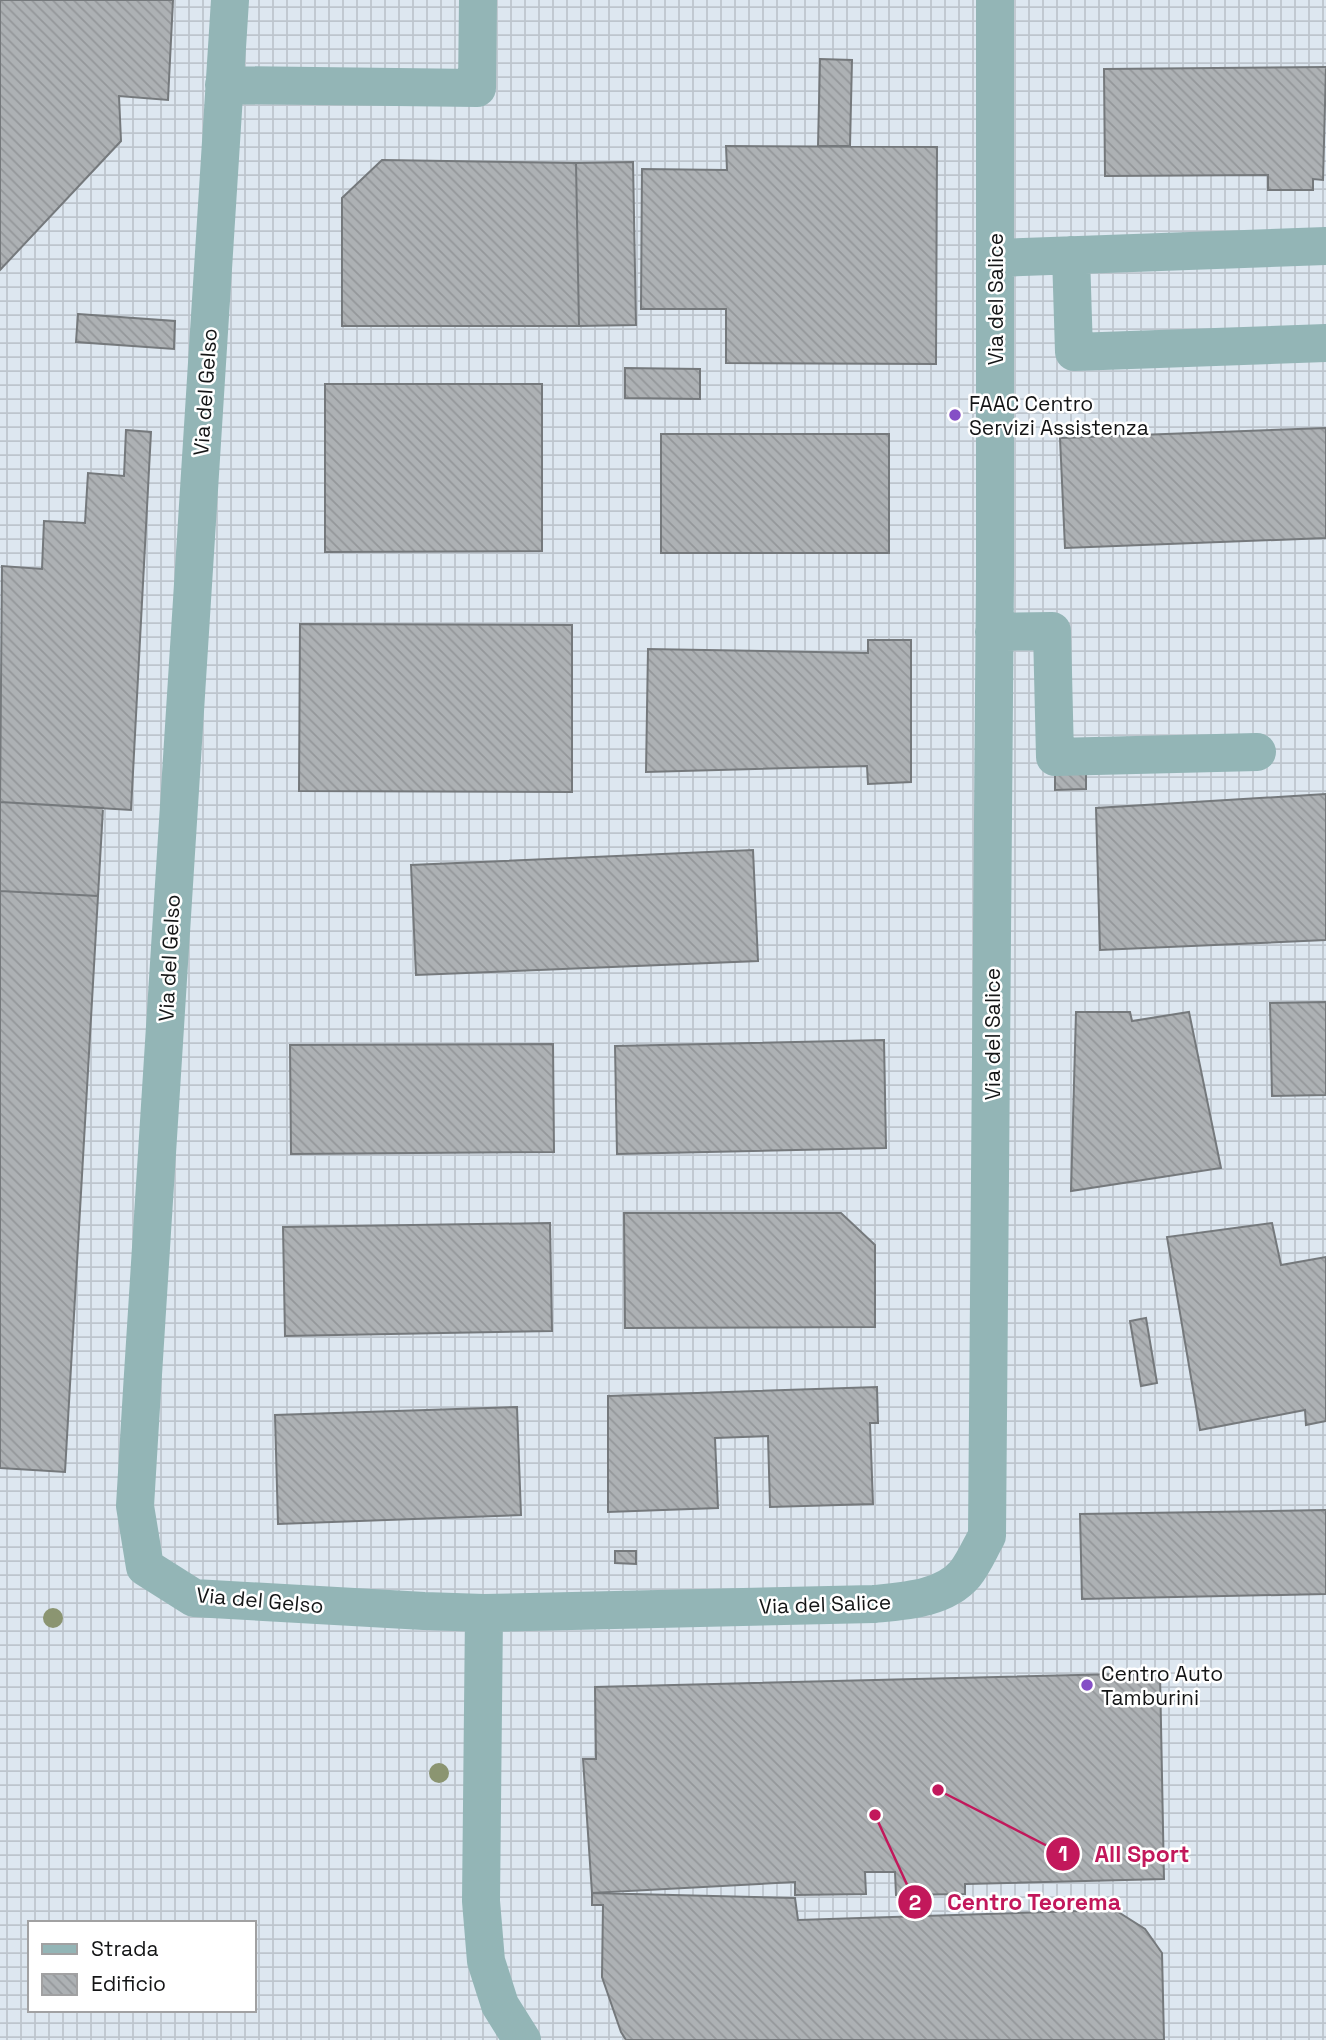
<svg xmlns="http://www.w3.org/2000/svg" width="1326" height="2040" viewBox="0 0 1326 2040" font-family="'Space Grotesk',sans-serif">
  <defs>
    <pattern id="industrial-grid" width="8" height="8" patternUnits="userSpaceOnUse" patternTransform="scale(1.75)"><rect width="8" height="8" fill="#dde7f0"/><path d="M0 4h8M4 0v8" fill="none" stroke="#bdc5cd"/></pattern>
    <pattern id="building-back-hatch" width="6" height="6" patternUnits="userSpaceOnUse" patternTransform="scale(1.75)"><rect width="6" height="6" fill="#adb1b4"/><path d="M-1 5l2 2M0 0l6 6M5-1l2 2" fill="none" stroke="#94979a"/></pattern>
  </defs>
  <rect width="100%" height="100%" fill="#edf1f5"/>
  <path fill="url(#industrial-grid)" fill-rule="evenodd" d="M0 0H1326V2040H0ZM30 1923H254V2010H30Z"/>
  <path fill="url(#building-back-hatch)" stroke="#75797c" stroke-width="2" d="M0 0H173L168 100 119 96 121 141 0 270Z
    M820 59 852 60 850 146H818Z
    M1326 67 1323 180 1313 179V190H1268V175L1105 176 1104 69Z
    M726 146 937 147 936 364 726 363V309H641L642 169 727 170Z
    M382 160 576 163 579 326H342V198Z
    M633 162 636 325 579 326 576 163Z
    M78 314 175 321 174 349 76 342Z
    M625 368 700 369V399L625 398Z
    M325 384H542V551L325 552Z
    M1326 428V538L1065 548 1060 438Z
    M126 430 151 432 131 810 0 802 2 566 42 569 44 521 85 523 88 473 124 476Z
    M661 434H889V553H661Z
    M300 624 572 625V792L299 791Z
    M868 640H911V782L868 784 867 766 646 772 648 649 868 653Z
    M1086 772V789L1055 790V773Z
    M1326 794V940L1100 950 1096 808Z
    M0 802 103 808 98 896 0 891Z
    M753 850 758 961 416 975 411 865Z
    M0 891 98 896 65 1472 0 1468Z
    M1326 1002V1095L1272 1096 1270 1003Z
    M1076 1012H1130L1132 1021 1189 1012 1221 1168 1071 1191Z
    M884 1040 886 1148 617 1154 615 1046Z
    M553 1044 554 1152 291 1154 290 1045Z
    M624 1213H841L875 1245V1327L625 1328Z
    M550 1223 552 1331 285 1336 283 1227Z
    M1272 1223 1281 1265 1326 1257V1421L1306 1425 1305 1410 1200 1430 1167 1237Z
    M1146 1318 1157 1383 1141 1386 1130 1321Z
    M877 1387 878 1423H870L873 1504 770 1507 768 1436 715 1438 718 1508 608 1512V1396Z
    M517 1407 521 1515 278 1524 275 1415Z
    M1326 1510V1594L1082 1599 1080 1514Z
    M615 1551H636V1564L615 1563Z
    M1160 1673 1164 1879 965 1884V1894L896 1895 895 1872H865L866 1894 795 1895V1882L592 1893 583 1759H596L595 1687Z
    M592 1893 795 1898 798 1920 1115 1910 1145 1929 1162 1953 1164 2040H626L621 2032 602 1977 603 1905H592Z"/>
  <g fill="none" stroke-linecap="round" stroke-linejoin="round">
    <path stroke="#93b5b6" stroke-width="38" d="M230 0 142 1390 135 1506 145 1567 194 1598 424 1611 484 1613 874 1604C904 1601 944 1599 965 1574 974 1563 980 1548 987 1536L995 576V0
      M224 85 477 88 478 0
      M1071 255 1074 352 1326 343
      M995 258 1326 246
      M994 632 1052 631 1055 757 1257 752
      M484 1613 481 1901 486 1961 500 2005 522 2040"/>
  </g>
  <g fill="#8b9571">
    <circle cx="53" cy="1618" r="10"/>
    <circle cx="439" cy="1773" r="10"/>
  </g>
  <g fill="#854fc6" stroke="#fff" stroke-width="2.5">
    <circle cx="955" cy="415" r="7"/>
    <circle cx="1087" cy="1685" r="7"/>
  </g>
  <g text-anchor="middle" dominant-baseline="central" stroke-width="5" stroke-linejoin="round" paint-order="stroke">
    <g font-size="21" fill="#141516" stroke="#fff">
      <text transform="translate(995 299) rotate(-90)">Via del Salice</text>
      <text transform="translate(205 392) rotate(-86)">Via del Gelso</text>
      <text transform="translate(169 958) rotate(-87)">Via del Gelso</text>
      <text transform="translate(992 1034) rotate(-90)">Via del Salice</text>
      <text transform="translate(260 1600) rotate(5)">Via del Gelso</text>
      <text transform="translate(825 1604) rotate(-2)">Via del Salice</text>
    </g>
    <g font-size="21" fill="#141516" stroke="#fff" text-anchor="start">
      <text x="969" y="403">FAAC Centro<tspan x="969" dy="24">Servizi Assistenza</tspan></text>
      <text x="1101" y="1673">Centro Auto<tspan x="1101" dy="24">Tamburini</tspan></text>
    </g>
  </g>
  <path fill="none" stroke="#c2185b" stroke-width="2.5" d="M938 1790L1063 1854M875 1815L915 1902"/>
  <g fill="#c2185b" stroke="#fff" stroke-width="2.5">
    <circle cx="938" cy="1790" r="7"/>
    <circle cx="875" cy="1815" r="7"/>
    <circle cx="1063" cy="1854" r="18"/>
    <circle cx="915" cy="1902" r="18"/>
  </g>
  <g font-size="21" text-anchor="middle" font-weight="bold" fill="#fff">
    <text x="1063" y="1861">1</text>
    <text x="915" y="1910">2</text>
  </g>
  <g font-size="23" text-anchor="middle" font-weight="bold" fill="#c2185b" stroke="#fff" stroke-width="5" stroke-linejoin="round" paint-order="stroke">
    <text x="1142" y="1862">All Sport</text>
    <text x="1034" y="1910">Centro Teorema</text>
  </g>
  <rect x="28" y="1921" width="228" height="91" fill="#ffffff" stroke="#a1a1a2" stroke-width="2"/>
  <rect x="42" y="1944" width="35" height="10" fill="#93b5b6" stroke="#a1a1a2" stroke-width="2"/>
  <text x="91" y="1956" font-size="21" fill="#141516">Strada</text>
  <rect x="42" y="1974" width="35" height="21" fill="url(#building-back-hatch)" stroke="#a1a1a2" stroke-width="2"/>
  <text x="91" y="1991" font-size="21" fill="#141516">Edificio</text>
</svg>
